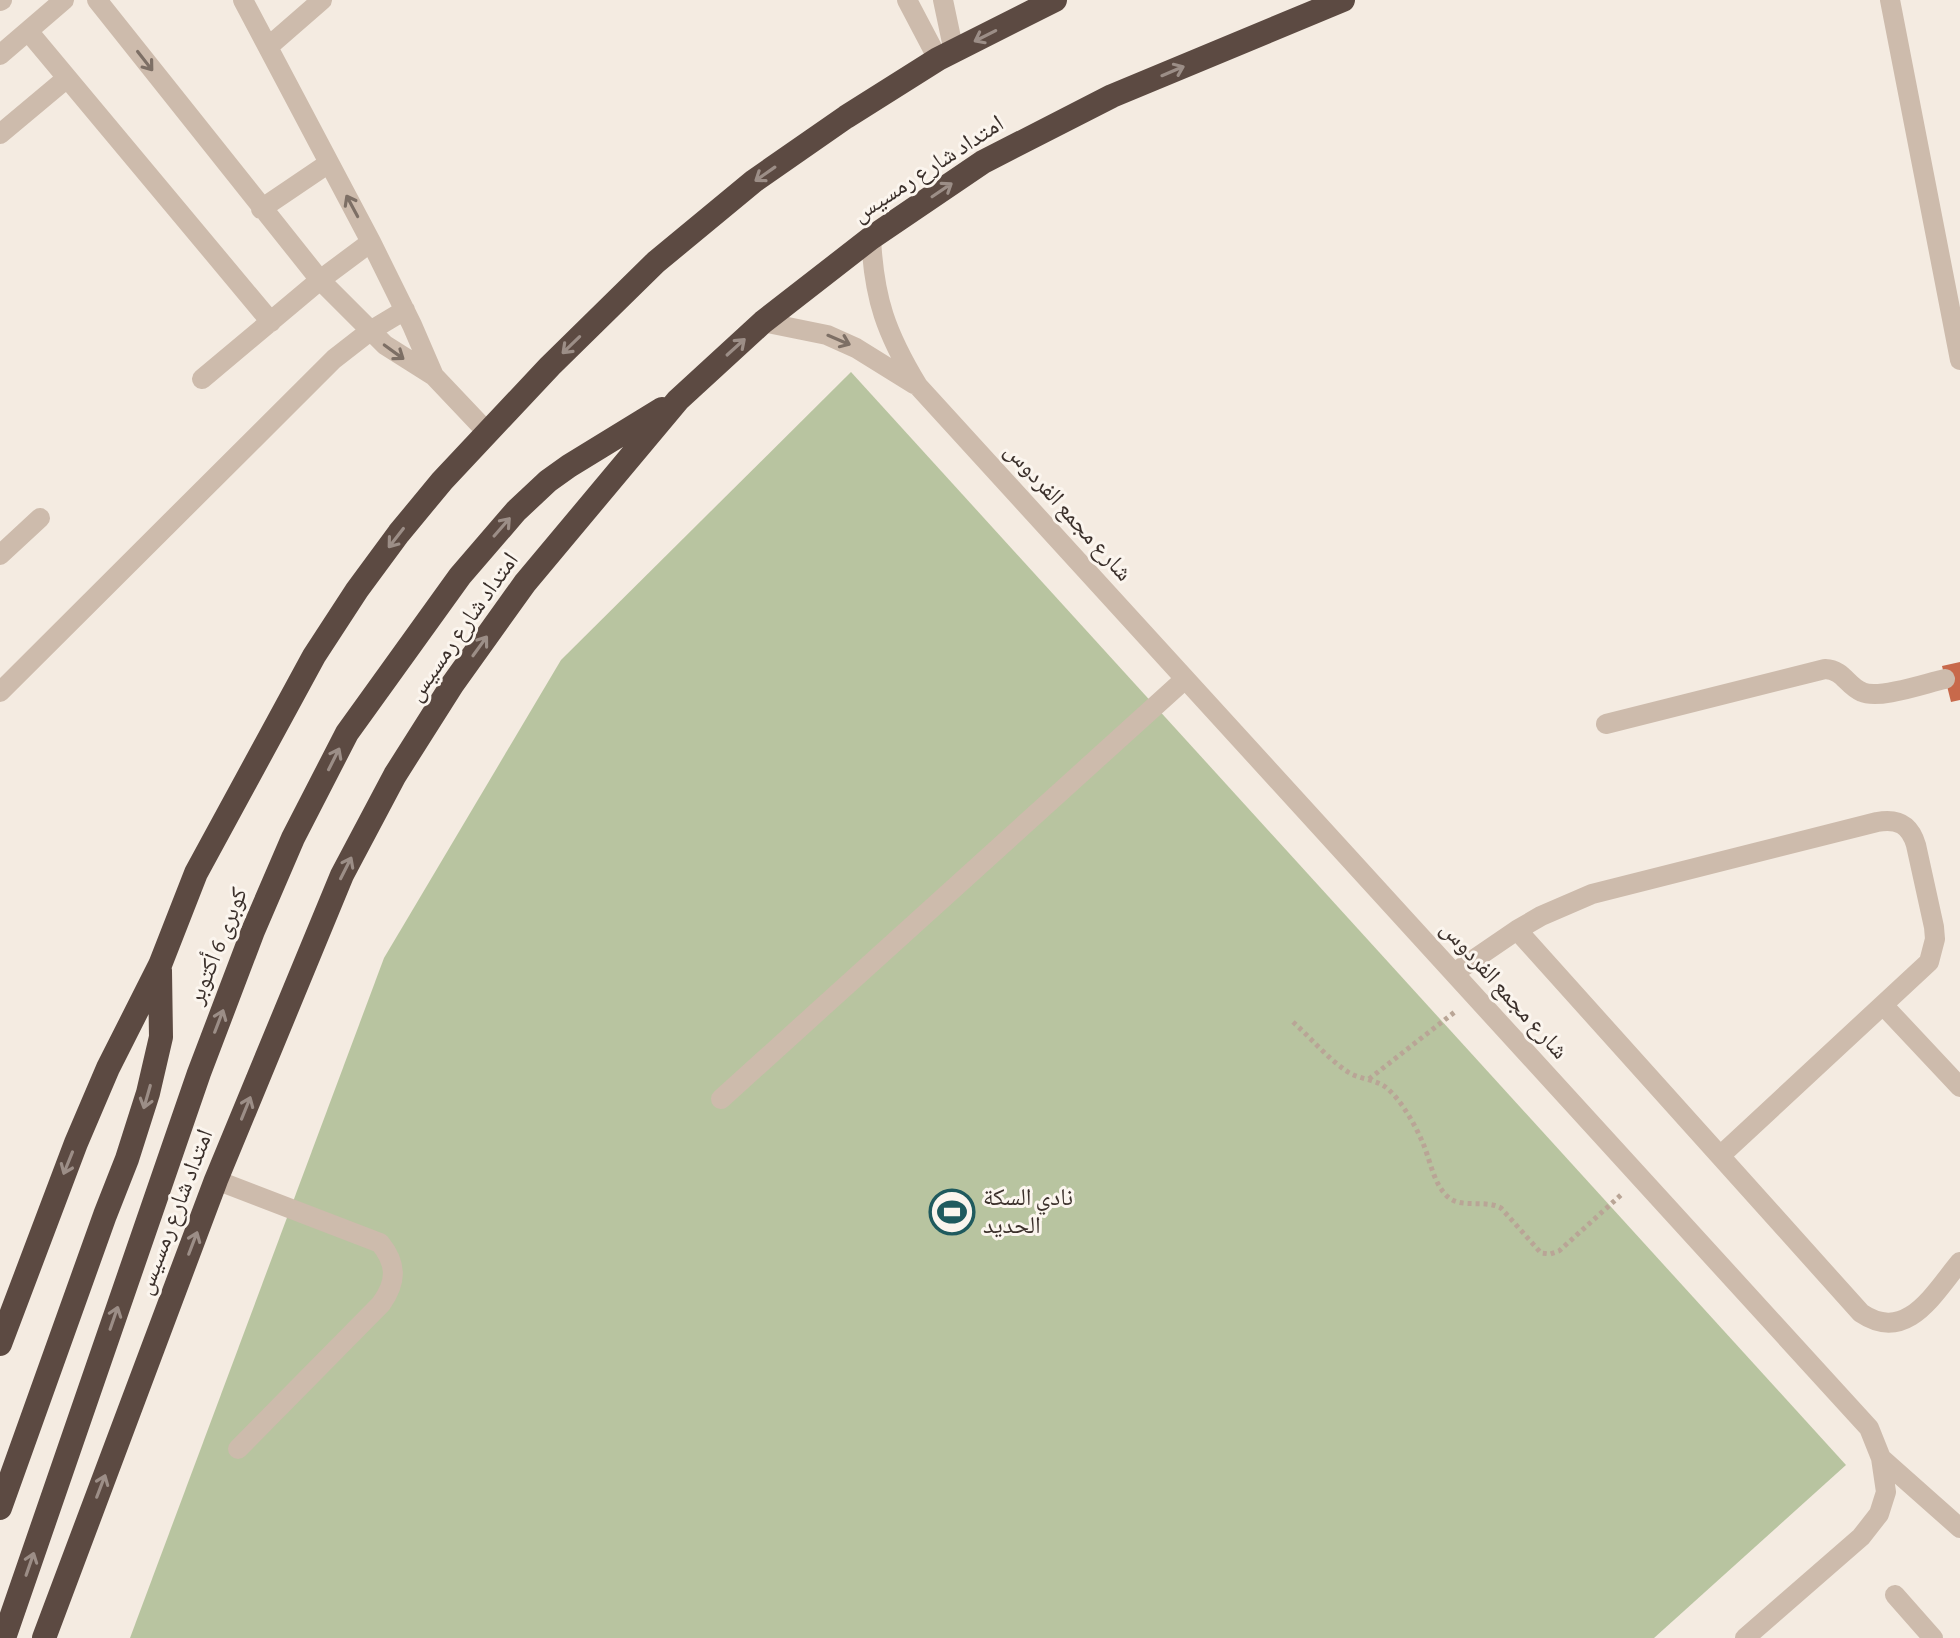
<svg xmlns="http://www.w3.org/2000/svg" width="1960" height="1638" viewBox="0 0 1960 1638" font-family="'Alegreya Sans','Noto Naskh Arabic',sans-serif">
  <rect width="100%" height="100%" fill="#f4ebe1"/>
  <path fill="#b8c4a0" d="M851 372 1846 1465 1654 1638H130L384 958 561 660Z"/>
  <path fill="#c8694b" d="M1960 662V700L1951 702 1942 666Z"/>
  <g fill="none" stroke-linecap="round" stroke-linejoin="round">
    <path stroke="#b9a596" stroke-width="5" stroke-dasharray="4 4" stroke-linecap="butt" d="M1293 1022C1311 1038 1328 1059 1348 1072 1360 1080 1377 1079 1388 1089 1402 1102 1414 1123 1422 1141 1430 1158 1433 1184 1448 1197 1462 1209 1484 1199 1501 1208L1541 1253 1550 1254 1559 1251 1622 1194
      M1369 1079 1456 1011"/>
    <path stroke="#cdbbac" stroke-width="20" d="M97 0 320 280 385 345 434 376 488 433
      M243 0 371 242 412 325 434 376
      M907 0 938 59
      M943 0 954 52
      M1890 0 1960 360
      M0 1 2 0
      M28 31 271 322
      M268 47 322 0
      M0 55 64 0
      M0 134 67 78
      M261 209 329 163
      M871 238C874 299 886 333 918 386L1869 1428 1881 1458 1886 1492 1879 1514 1861 1537 1745 1638
      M763 322 827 335 856 348 914 384
      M202 379 320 280 371 242
      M0 555 40 518
      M0 692 334 359 370 331 405 310
      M1606 724 1825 669C1844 670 1846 685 1862 692 1879 700 1926 683 1945 679
      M1517 930 1861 1313C1907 1344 1934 1293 1960 1262
      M1454 973 1517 930 1541 916 1592 894 1877 822C1898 818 1910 825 1916 845L1934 927 1935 939 1929 962 1720 1156
      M1883 1005 1960 1087
      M721 1099 1185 679
      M216 1180 380 1243C397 1264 397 1282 381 1304L238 1449
      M1881 1458 1960 1528
      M1895 1595 1933 1638"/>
    <path stroke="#5c4a42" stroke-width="24" d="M0 1344 76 1143 108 1068 160 965 196 873 314 656 357 590 399 533 442 481 550 366 656 262 754 181 846 117 938 59 1055 0
      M0 1508 105 1215 127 1159 148 1093 161 1037 160 971
      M4 1638 199 1073 253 931 293 838 347 733 460 576 516 511 548 481 569 466 662 409
      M44 1638 216 1180 342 875 395 775 452 685 525 583 678 400 763 322 871 238 983 162 1112 96 1343 0"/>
  </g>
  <defs><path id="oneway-shaft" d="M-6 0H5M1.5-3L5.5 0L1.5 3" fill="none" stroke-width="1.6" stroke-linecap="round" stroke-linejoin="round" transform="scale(2)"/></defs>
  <g stroke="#9c8e87">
    <use href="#oneway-shaft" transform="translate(985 36) rotate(153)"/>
    <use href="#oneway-shaft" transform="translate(1173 71) rotate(-23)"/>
    <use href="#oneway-shaft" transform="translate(765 174) rotate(145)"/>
    <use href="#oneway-shaft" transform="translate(942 190) rotate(-34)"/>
    <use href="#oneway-shaft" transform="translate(571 345) rotate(136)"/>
    <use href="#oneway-shaft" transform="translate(736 347) rotate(-42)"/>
    <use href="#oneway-shaft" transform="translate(502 527) rotate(-49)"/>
    <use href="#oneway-shaft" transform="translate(396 538) rotate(128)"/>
    <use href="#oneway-shaft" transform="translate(480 646) rotate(-54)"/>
    <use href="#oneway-shaft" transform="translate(334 759) rotate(-63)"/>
    <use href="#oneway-shaft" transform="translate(346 868) rotate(-63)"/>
    <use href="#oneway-shaft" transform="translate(219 1021) rotate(-69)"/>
    <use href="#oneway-shaft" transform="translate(147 1097) rotate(106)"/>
    <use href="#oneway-shaft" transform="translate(246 1108) rotate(-68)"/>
    <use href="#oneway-shaft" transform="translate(68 1163) rotate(112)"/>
    <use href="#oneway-shaft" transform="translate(193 1243) rotate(-69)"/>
    <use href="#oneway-shaft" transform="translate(114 1318) rotate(-71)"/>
    <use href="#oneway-shaft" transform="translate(101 1486) rotate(-69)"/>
    <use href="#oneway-shaft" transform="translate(30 1564) rotate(-71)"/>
  </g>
  <g stroke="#7d6f65">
    <use href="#oneway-shaft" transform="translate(145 61) rotate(52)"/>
    <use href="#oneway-shaft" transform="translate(352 206) rotate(-118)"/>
    <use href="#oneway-shaft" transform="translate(839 340) rotate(23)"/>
    <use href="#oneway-shaft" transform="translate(394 352) rotate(36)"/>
  </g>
  <defs>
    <g id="stadium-ring" transform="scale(2.3)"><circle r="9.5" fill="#fbf5ee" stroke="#1f5a5e" stroke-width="1.5"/><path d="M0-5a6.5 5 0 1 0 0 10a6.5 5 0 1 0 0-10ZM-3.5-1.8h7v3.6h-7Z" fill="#1f5a5e"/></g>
  </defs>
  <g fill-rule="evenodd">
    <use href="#stadium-ring" x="952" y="1212"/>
  </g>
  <g text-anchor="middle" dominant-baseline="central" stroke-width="6" stroke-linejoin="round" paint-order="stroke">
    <g font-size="24" fill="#3b302b" stroke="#fbf5ee">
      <text transform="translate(928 169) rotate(-33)">امتداد شارع رمسيس</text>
      <text transform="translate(1068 512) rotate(48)">شارع مجمع الفردوس</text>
      <text transform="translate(463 627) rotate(-55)">امتداد شارع رمسيس</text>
      <text transform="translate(218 946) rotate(-68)">كوبرى 6 أكتوبر</text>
      <text transform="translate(1504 990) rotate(48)">شارع مجمع الفردوس</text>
      <text transform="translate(175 1212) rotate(-69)">امتداد شارع رمسيس</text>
    </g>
    <g font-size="24" fill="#3b302b" stroke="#fbf5ee" text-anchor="start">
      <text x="983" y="1198">نادي السكة<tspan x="983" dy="28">الحديد</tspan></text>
    </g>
  </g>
</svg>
